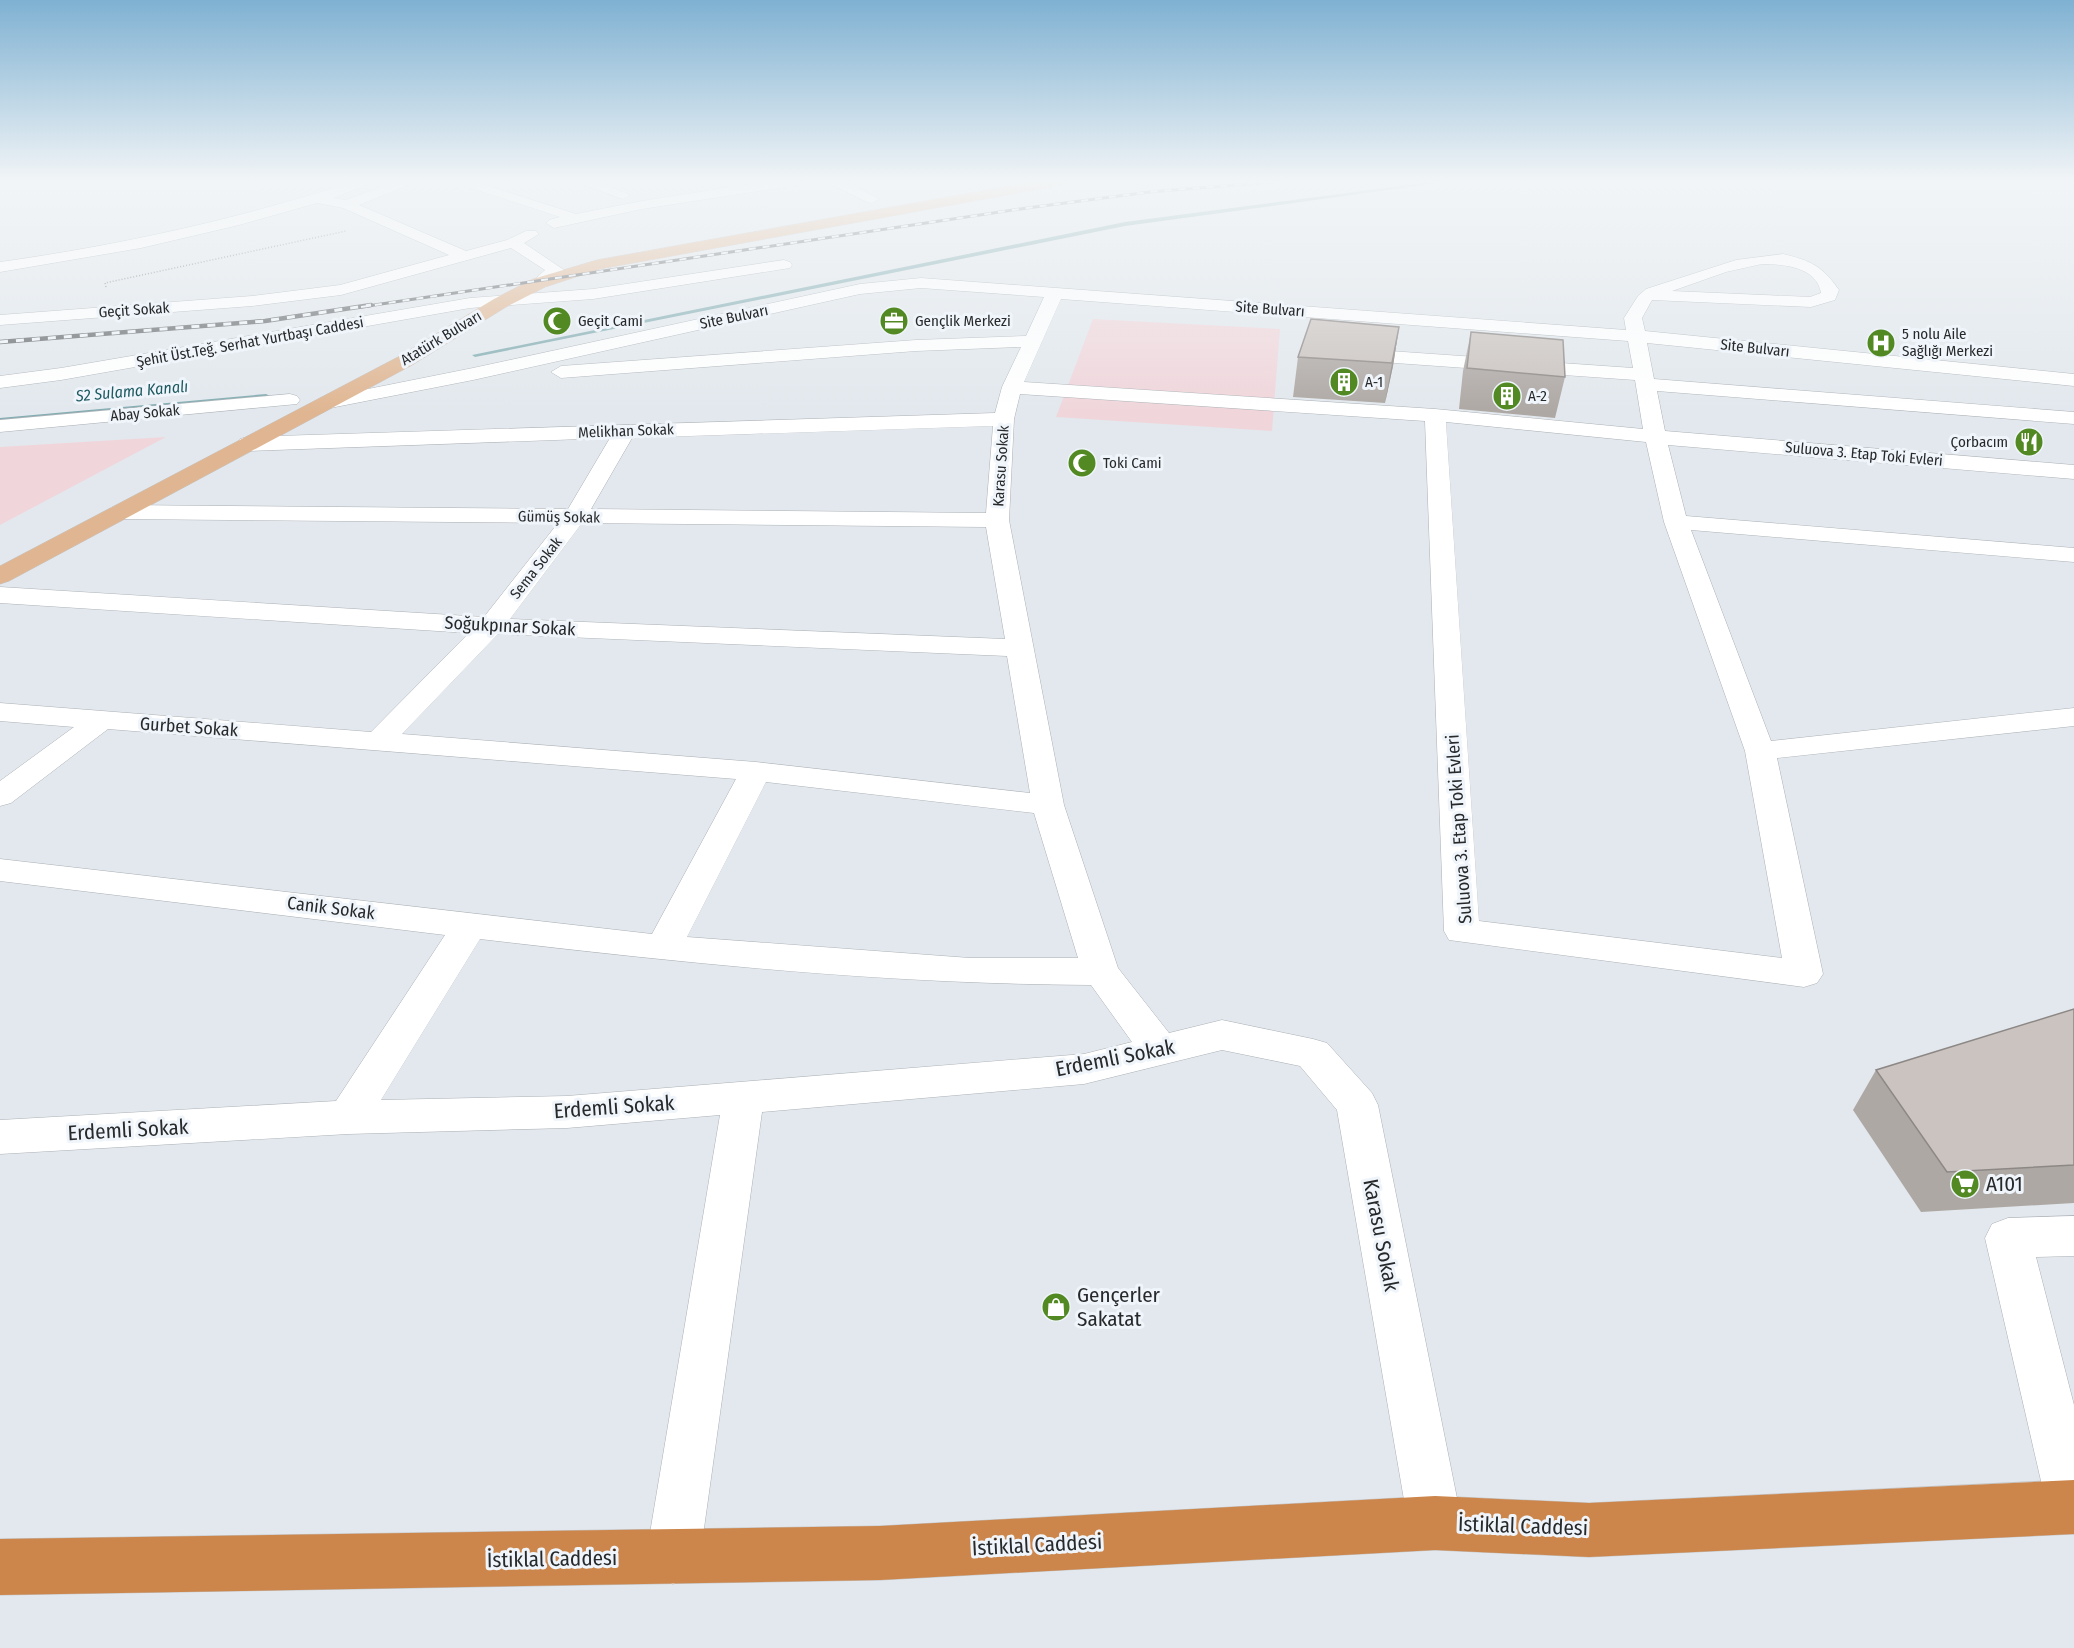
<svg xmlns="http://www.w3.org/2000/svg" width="2074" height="1648" viewBox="0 0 2074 1648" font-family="'Fira Sans Condensed',sans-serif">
  <rect width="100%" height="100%" fill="#e2e8ed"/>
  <path fill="#f0d6db" d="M1093 319 1280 329 1272 431 1056 417Z
    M166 437 0 525V447Z"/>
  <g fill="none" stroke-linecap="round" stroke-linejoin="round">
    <path fill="#82adb2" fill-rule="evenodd" d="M1438 181H1454L1125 226 475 357 472 355 1125 222Z
      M266 394 270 396 269 398 0 422V418Z"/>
    <g stroke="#acb1b6" stroke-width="1">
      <path id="minor" d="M355 181H377L333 198 346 200 397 181H418L359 205 466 251 507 240 526 231H536L539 234 524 243 564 270 545 287H533L531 283 545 270 511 248 341 295 252 306 0 325V315L252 296 340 285 449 255 343 208 317 203 239 225 141 248 0 272V262C121 245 239 219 355 181Z
        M450 181H473L576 214 642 201 769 181H805L798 185 642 209 554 228 546 223 549 220 560 217Z
        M573 181H595L630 195 623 199Z
        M825 181H844L879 199 872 203 867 202Z
        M1783 254C1812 261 1822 266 1839 290L1835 300 1811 307 1652 300 1642 318 1645 331 2074 374V386L1647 343 1654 379 2074 412V424L1657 391 1665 431 2074 465V479L1668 445 1686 516 2074 548V562L1691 530 1771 741 2074 708V726L1777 758 1823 974 1817 983 1804 987 1449 940 1444 931 1425 421 1020 394 1014 419 1009 520 1064 805 1118 968 1169 1033 1222 1020 1313 1039 1327 1043 1372 1093 1378 1105 1462 1523 1454 1542 1435 1550 1416 1542 1408 1523 1337 1110 1300 1066 1222 1050 1084 1084 762 1112 700 1557 692 1576 673 1584 654 1576 646 1557 720 1115 567 1128 348 1134 0 1154V1120L336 1101 445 935 0 881V859L652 934 736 779 108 729 11 803 0 806V781L74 727 0 721V703L371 732 469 633 0 603V587L484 617 558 523 120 519 112 517 108 512 112 507 120 505 568 509 610 438 248 451 240 449 237 444 240 439 248 437 995 413 1002 387 1021 347 916 351 561 378 551 372 561 366 916 340 1026 336 1044 297 921 288 860 294 473 380 325 409 318 407 315 403 318 399 473 368 860 284 921 278 1626 330 1624 318 1638 296 1646 289 1736 260ZM1762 264C1784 264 1817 267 1821 293L1810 297 1672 291 1726 272ZM1061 299 1628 341 1633 368 1361 349 1353 345 1346 347 1343 354 1353 360 1635 380 1643 429 1435 409 1024 382ZM1446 422 1646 442 1664 522 1745 751 1782 958 1479 921ZM993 426 986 513 591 509 632 438ZM582 523 986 527 1005 639 510 619ZM498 634 1007 656 1030 793 756 762 402 734ZM766 782 1034 813 1078 958H970L687 937ZM480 939C683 963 886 984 1091 985L1132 1042 1084 1054 567 1096 381 1100Z
        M784 260 790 262 792 265 790 268 593 299 470 308 61 380 0 388V376L61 368 470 298 593 289Z
        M290 394 297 396 300 400 297 404 0 432V420Z
        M2074 1216V1256L2036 1257 2074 1405V1534L2055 1526 2047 1507 1985 1238 1992 1224 2008 1218Z"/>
    </g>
    <g stroke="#c3c3c4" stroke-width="1">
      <path id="major" d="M1037 181H1069L1062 185 600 269 545 287 506 307 412 365 9 581 0 584V566L398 357 494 299 533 279 597 260Z"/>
    </g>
    <g stroke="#c3c3c4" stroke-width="1">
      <path id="highway" d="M2074 1480V1534L1589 1557 1435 1550 880 1580 0 1595V1539L880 1526 1435 1496 1589 1503Z"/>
    </g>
    <path stroke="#83878a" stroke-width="1.5" stroke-dasharray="1 2" stroke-linecap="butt" d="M106 287 105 283 346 231"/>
    <use href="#minor" fill="#fff" fill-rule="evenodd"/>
    <use href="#major" fill="#e0b692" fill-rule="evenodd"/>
    <use href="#highway" fill="#cc854a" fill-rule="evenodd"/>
    <g stroke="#696d70" stroke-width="3">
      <path id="rail-far1" d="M361 307 1027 208 1149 192 1285 181"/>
    </g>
    <g stroke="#696d70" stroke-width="4.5">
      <path id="rail" d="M0 342 265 321 371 305"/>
    </g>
    <use href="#rail-far1" stroke="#eff5fa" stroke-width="2" stroke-dasharray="7" stroke-linecap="butt"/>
    <use href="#rail" stroke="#eff5fa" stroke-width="3" stroke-dasharray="8" stroke-linecap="butt"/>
  </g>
  <path fill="#aea8a4" d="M1399 327 1393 366 1385 403 1293 397 1298 357Z
    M1471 332 1565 377 1555 418 1459 409 1463 371Z
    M2074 1009V1203L1921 1212 1853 1110 1876 1070Z"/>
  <path fill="#8d8886" d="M1399 327 1393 366 1385 403 1392 363Z"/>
  <path fill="#cac3bf" stroke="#8d8886" stroke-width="1.5" d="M1311 319 1399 327 1392 363 1298 357Z
    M1471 332 1563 340 1565 377 1467 368Z
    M2074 1009V1165L1947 1172 1876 1070Z"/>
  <linearGradient id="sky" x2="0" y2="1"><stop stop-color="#7fb1d2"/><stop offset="0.44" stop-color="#f2f5f7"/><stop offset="1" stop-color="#f2f5f7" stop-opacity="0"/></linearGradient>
  <rect width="2074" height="412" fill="url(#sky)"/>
  <defs>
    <g id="mosque-disc" transform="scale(1.5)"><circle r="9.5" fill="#528923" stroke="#eff5fa"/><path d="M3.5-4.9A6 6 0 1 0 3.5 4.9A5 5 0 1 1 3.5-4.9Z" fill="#fff"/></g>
    <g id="office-disc" transform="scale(1.5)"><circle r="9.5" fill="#528923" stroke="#eff5fa"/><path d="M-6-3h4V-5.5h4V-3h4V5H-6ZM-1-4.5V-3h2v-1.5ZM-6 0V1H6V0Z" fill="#fff"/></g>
    <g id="hospital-disc" transform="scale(1.5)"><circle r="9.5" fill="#528923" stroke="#eff5fa"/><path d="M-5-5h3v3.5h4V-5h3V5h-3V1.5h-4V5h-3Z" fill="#fff"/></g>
    <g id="building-disc" transform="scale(1.5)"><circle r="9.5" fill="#528923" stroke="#eff5fa"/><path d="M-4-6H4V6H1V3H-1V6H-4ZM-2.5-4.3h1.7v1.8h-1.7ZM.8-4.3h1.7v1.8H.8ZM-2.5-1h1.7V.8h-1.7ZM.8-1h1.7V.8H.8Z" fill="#fff"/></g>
    <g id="restaurant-disc" transform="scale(1.5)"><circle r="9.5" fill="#528923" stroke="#eff5fa"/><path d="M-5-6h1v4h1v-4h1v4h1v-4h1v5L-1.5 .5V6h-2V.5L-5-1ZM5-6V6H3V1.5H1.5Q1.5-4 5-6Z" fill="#fff"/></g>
    <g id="supermarket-disc" transform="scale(1.5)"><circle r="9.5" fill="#528923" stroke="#eff5fa"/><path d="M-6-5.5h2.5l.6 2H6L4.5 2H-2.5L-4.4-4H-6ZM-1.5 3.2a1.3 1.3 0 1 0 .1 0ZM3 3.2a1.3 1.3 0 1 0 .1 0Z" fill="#fff"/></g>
    <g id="shop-disc" transform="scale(1.5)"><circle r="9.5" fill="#528923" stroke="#eff5fa"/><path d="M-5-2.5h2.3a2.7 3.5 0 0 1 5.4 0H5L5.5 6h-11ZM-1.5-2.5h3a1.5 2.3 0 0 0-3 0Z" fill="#fff"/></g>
  </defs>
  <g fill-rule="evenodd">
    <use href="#mosque-disc" x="557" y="321"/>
    <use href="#office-disc" x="894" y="321"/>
    <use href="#hospital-disc" x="1881" y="343"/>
    <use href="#building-disc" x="1344" y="382"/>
    <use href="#building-disc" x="1507" y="396"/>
    <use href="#restaurant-disc" x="2029" y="442"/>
    <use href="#mosque-disc" x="1082" y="463"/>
    <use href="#supermarket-disc" x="1965" y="1184"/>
    <use href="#shop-disc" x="1056" y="1307"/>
  </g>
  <g text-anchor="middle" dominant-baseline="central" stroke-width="6" stroke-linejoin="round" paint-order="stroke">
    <g font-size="15" fill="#27292b" stroke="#eff5fa">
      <text transform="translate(1270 309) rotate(4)">Site Bulvarı</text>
      <text transform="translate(134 310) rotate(-4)">Geçit Sokak</text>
      <text transform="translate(734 317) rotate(-12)">Site Bulvarı</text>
      <text transform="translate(441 338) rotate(-31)">Atatürk Bulvarı</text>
      <text transform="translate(250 342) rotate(-10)">Şehit Üst.Teğ. Serhat Yurtbaşı Caddesi</text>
      <text transform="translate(1755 348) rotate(6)">Site Bulvarı</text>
      <text transform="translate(145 413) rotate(-5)">Abay Sokak</text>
      <text transform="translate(626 431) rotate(-2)">Melikhan Sokak</text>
      <text transform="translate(1864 454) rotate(5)">Suluova 3. Etap Toki Evleri</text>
      <text transform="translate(1001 466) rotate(-86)">Karasu Sokak</text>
      <text transform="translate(559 517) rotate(1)">Gümüş Sokak</text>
      <text transform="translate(536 568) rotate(-52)">Sema Sokak</text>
    </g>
    <g font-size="15" fill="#27292b" stroke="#eff5fa" text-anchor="start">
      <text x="578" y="321">Geçit Cami</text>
      <text x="915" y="321">Gençlik Merkezi</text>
      <text x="1902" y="334">5 nolu Aile<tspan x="1902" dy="17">Sağlığı Merkezi</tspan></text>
      <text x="1365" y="382">A-1</text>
      <text x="1528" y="396">A-2</text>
      <text x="2008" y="442" text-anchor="end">Çorbacım</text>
      <text x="1103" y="463">Toki Cami</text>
    </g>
    <g font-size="16" font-style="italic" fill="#1d5960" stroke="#eff5fa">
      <text transform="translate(132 391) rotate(-5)">S2 Sulama Kanalı</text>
    </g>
    <g font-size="18" fill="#27292b" stroke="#eff5fa">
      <text transform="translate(510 626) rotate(3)">Soğukpınar Sokak</text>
      <text transform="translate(189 727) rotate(4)">Gurbet Sokak</text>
      <text transform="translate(1459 829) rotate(-94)">Suluova 3. Etap Toki Evleri</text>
      <text transform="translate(331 908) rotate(7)">Canik Sokak</text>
    </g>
    <g font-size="21" fill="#27292b" stroke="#eff5fa">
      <text transform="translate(1115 1058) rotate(-11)">Erdemli Sokak</text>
      <text transform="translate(614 1107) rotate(-4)">Erdemli Sokak</text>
      <text transform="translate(128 1130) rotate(-3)">Erdemli Sokak</text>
      <text transform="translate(1381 1235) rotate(79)">Karasu Sokak</text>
      <text transform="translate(1523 1526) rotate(2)">İstiklal Caddesi</text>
      <text transform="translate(1037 1545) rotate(-3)">İstiklal Caddesi</text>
      <text transform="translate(552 1559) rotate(-1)">İstiklal Caddesi</text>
    </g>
    <g font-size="21" fill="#27292b" stroke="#eff5fa" text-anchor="start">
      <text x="1986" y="1184">A101</text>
      <text x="1077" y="1295">Gençerler<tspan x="1077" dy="24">Sakatat</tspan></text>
    </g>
  </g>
</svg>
